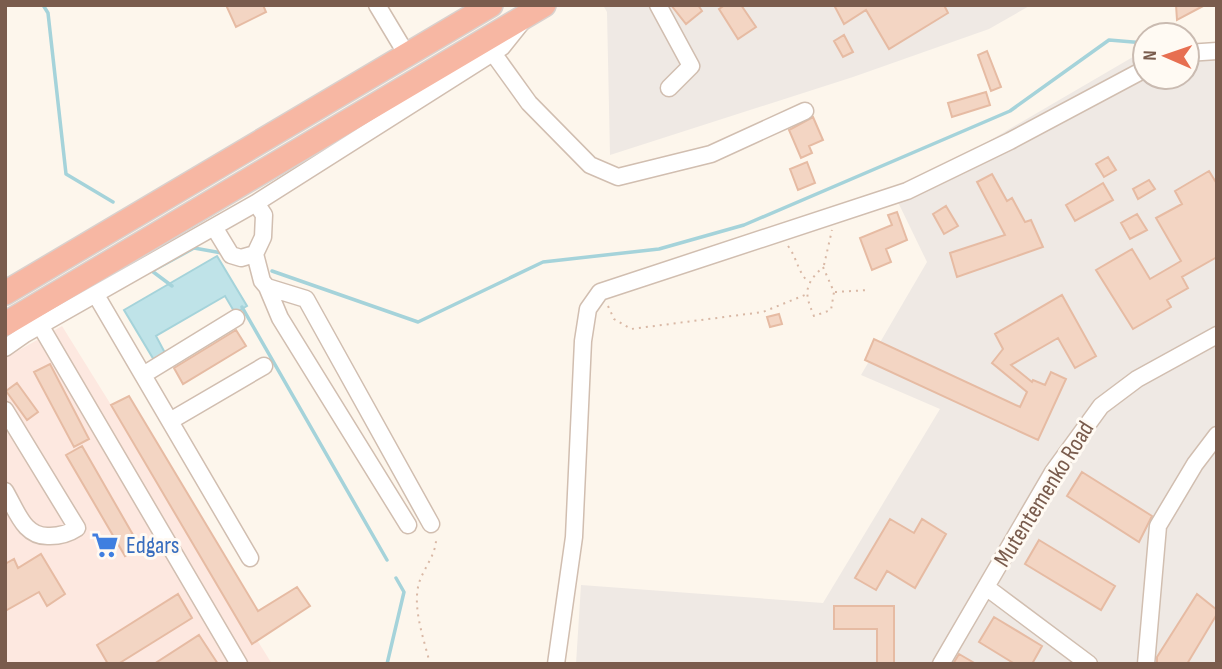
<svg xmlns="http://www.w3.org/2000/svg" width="1222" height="669" viewBox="0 0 1222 669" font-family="'Sofia Sans Condensed',sans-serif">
  <rect width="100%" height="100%" fill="#fdf6ec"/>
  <path fill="#fde8e0" d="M62 326 272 664H5V358Z"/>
  <path fill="#efe9e4" d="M603 5H1031L989 29 853 77 610 155 607 12Z
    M1138 54H1145V77H1187V54H1217V664H576L581 585 823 603 940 409 861 375 927 262 895 196Z"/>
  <path fill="#bfe3e8" stroke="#a5d3da" stroke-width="2" d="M217 256 247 306 235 313 225 296 156 336 165 353 154 360 124 310Z"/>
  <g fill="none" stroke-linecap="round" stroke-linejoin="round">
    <path stroke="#a5d3da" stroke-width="3.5" d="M43 5 48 13 66 174 113 202
      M272 271 418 322 543 262 659 249 744 225 1010 111 1109 40 1145 43
      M172 286 152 271 194 248 222 253
      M242 307 387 560
      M387 664 404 592 396 578"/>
  </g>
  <path fill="#f3d5c3" stroke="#e6bba3" stroke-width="2" d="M226 5H263L266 12 236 27Z
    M671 5H698L702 11 686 24Z
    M725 5H741L756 27 738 39 719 9Z
    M834 5H944L948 13 889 49 866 10 844 24Z
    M1176 5H1205L1177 20Z
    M844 35 853 52 843 57 834 41Z
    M987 51 1001 87 991 91 978 55Z
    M986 92 990 105 952 117 948 103Z
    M813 117 823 140 809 146 812 153 801 158 789 130Z
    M1108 157 1116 170 1104 177 1096 164Z
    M807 162 815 183 798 190 790 169Z
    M1209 171 1217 184V257L1182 277 1188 288 1167 300 1171 307 1133 329 1096 270 1132 249 1150 279 1181 261 1156 218 1182 204 1175 191Z
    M992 174 1007 201 1012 198 1025 222 1031 220 1043 247 957 277 950 253 1005 235 977 182Z
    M1149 180 1155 189 1138 199 1133 189Z
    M1103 183 1113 200 1075 221 1066 205Z
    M946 206 958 226 944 234 933 214Z
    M897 212 907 240 886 249 891 262 872 270 860 238 892 225 888 215Z
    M1137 214 1147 230 1130 239 1121 223Z
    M1062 295 1096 356 1075 368 1058 338 1011 365 1032 382 1033 380 1045 385 1051 372 1066 379 1038 440 865 360 874 339 1020 407 1027 392 992 363 1003 349 995 334Z
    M779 314 782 324 770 327 767 317Z
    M236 330 246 346 183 384 174 368Z
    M50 364 89 439 74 447 34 372Z
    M17 383 38 412 27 420 6 391Z
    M129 396 258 611 297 587 310 606 252 644 111 405Z
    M82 446 140 547 125 556 66 455Z
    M1082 472 1152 516 1139 542 1067 496Z
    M890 519 914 533 922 519 946 534 915 588 887 571 876 590 855 578Z
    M1039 540 1115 586 1101 610 1025 564Z
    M41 554 65 594 47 606 39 592 5 611V564L14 559 18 568Z
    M178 594 192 618 118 664H108L97 645Z
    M1197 594 1217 610V614L1187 664H1157V657Z
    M834 606H894V664H877V629H834Z
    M994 617 1042 646 1032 664H1015L979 642Z
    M199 635 218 664H154Z
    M959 654 976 664H953Z"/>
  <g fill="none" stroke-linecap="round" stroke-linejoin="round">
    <g stroke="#d1beb0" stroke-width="19">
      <path id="minor" d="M377 5 407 55
        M658 5 691 66 669 88
        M493 53 529 103 590 165 618 177 711 154 805 111
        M1187 53 1217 51
        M256 203 264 215 263 237 255 254 262 281 267 287 306 299 431 524
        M214 227 231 255 241 258 255 254
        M267 287 280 318 408 525
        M96 295 250 558
        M40 325 239 664
        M25 334 256 203 502 47 522 22
        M5 348 25 334 26 325
        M143 375 236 318
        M5 410 77 528C68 534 60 536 50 536 24 538 17 511 5 491
        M170 421 264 366
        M986 587 1089 664
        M556 664 574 537 583 341 588 309 600 292 907 191 1010 141 1145 69
        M941 664 1053 472 1101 406 1137 379 1217 335
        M1146 664 1158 526 1195 464 1217 435"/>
    </g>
    <g stroke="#dad1cd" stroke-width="26">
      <path id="highway" d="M5 293 491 5
        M5 324 544 5"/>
    </g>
    <path stroke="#d9b8a5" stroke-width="2" stroke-dasharray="2 5" stroke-linecap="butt" d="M788 246C797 258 797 270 808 282
      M824 265 832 230
      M823 267 834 292 831 310 814 316C804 293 804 285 823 267Z
      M835 292 869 290
      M608 306 614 319 631 329 763 312 805 295
      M430 664C424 639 412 608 419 583 424 567 437 554 436 537"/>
    <use href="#minor" stroke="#fff" stroke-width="16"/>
    <use href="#highway" stroke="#f7b7a3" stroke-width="23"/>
  </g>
  <defs>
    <g id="supermarket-bare" transform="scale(2.1)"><path d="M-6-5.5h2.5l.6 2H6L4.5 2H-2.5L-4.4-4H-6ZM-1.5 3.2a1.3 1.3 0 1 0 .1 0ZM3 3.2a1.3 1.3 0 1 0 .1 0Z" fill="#3f7fe0" stroke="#fffaf3" stroke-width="2.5" paint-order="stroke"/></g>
  </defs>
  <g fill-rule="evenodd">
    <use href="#supermarket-bare" x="105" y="545"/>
  </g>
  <g text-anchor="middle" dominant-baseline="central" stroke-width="6" stroke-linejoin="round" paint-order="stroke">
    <g font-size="24" fill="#7a5c4d" stroke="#fffaf3">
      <text transform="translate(1044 494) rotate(-58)">Mutentemenko Road</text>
    </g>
    <g font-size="24" fill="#366cbe" stroke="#fffaf3" text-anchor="start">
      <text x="126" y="545">Edgars</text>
    </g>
  </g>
  <rect width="1222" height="669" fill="none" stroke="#7a5c4d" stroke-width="14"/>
  <g transform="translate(1166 56) rotate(272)"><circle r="33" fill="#fffaf3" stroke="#cabbb1" stroke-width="2"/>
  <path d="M0-5L12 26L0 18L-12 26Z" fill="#e76f51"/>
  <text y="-10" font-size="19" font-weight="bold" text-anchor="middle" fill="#7a5c4d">N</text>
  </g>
</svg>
